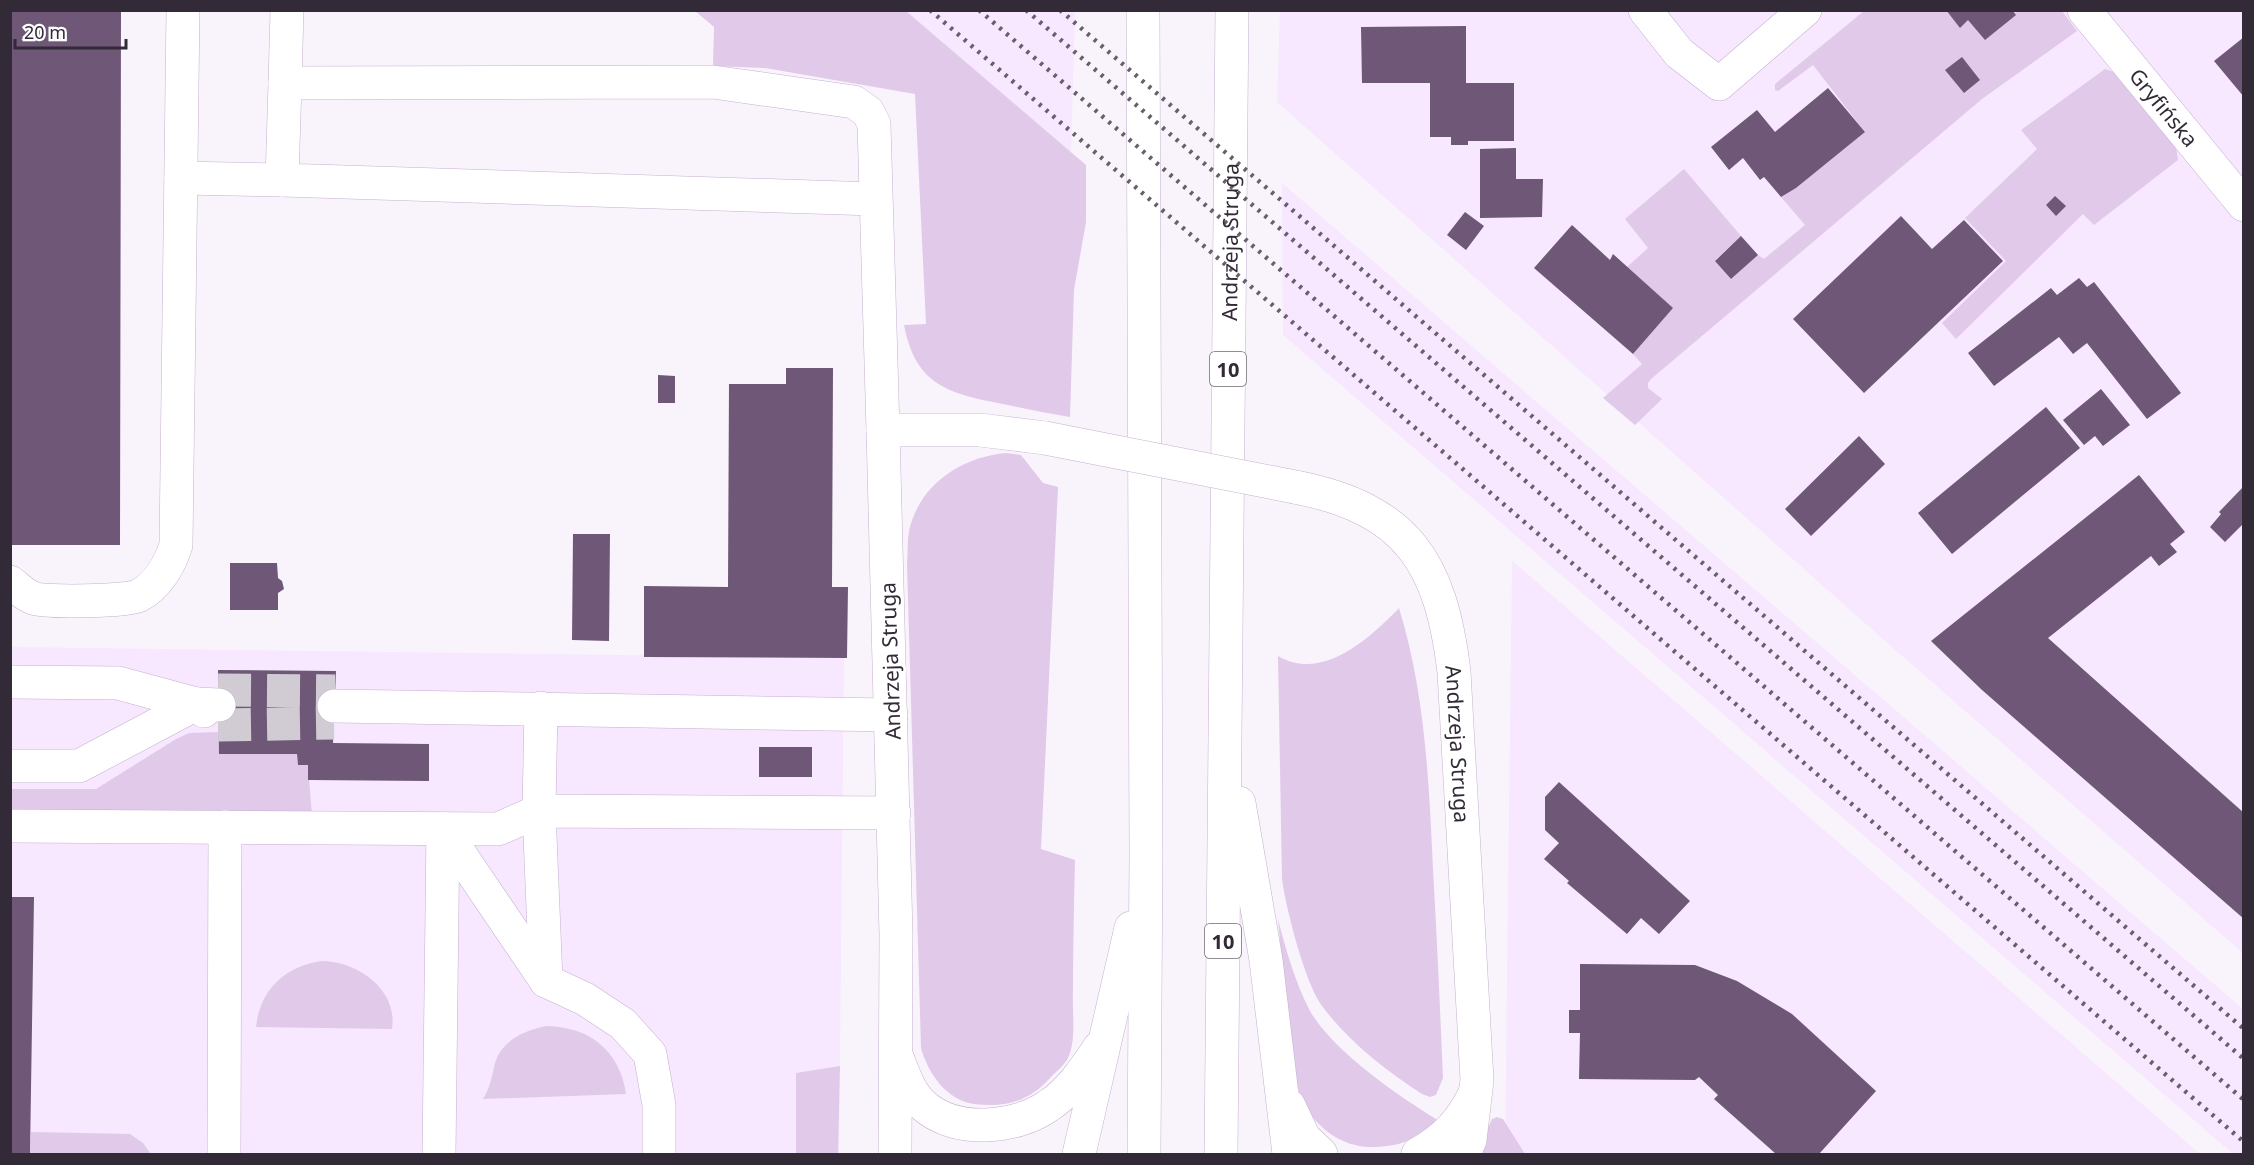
<svg xmlns="http://www.w3.org/2000/svg" width="2254" height="1165" viewBox="0 0 2254 1165" font-family="'Noto Sans',sans-serif">
  <rect width="100%" height="100%" fill="#f9f4fb"/>
  <path fill="#f7e7ff" d="M906 11H1075L1071 152Z
    M1280 11H2243V953L1901 655 1277 102Z
    M1282 183 2243 1009V1154H2233L1283 335Z
    M1512 561 2200 1154H1505Z
    M11 647 844 658 839 1154H11Z"/>
  <path fill="#e1c9ea" d="M695 11H906L1086 165V222L1074 290 1070 417C1046 413 1022 408 998 403 946 393 915 383 904 325L926 324 915 94 765 68 713 66 714 27Z
    M1864 11H2062L2077 31 1982 99 1651 379 1648 383V388L1662 399 1635 425 1603 398 1642 364 1633 354 1672 308 1627 267 1648 248 1625 219 1684 169 1741 236 1715 260 1731 279 1758 255 1764 259 1805 225 1781 197 1796 188 1865 132 1813 65 1778 91 1775 90V84Z
    M2105 69 2114 72 2176 147 2178 160 2094 225 2083 214 1956 339 1942 323 2006 261 1965 218 2037 149 2021 130Z
    M1006 453 1021 455 1043 483 1058 487 1041 849 1075 860C1074 904 1073 948 1073 992 1072 1012 1077 1042 1067 1060 1063 1066 1056 1072 1051 1077 1030 1101 1006 1108 974 1104 946 1100 928 1073 921 1048L907 564C908 553 907 542 909 531 919 485 961 457 1006 453Z
    M1399 608C1425 692 1429 781 1433 869 1437 939 1440 1008 1443 1078L1436 1095 1430 1097 1422 1094C1385 1070 1349 1042 1322 1006 1305 983 1286 909 1282 879L1278 656C1322 682 1369 639 1399 608Z
    M219 732V754H297L298 765H308L312 816 11 814V789H96L176 739 189 733Z
    M1278 919C1286 950 1295 982 1310 1011 1333 1051 1397 1095 1436 1119V1123C1415 1141 1398 1147 1370 1147 1341 1146 1318 1129 1304 1104 1296 1090 1296 1071 1294 1055 1287 1010 1282 965 1278 919Z
    M321 961C357 961 398 989 392 1029L256 1027C260 990 284 967 321 961Z
    M547 1026C589 1027 620 1050 626 1094L483 1099C490 1088 492 1076 495 1063 502 1040 525 1030 547 1026Z
    M840 1066 838 1154H796V1073Z
    M1497 1117 1503 1119 1525 1154H1476L1492 1119Z
    M31 1132 130 1134 143 1143 151 1154H30Z"/>
  <path fill="#6e5777" d="M10 10H121L120 545H10Z
    M1946 10H2012L2016 15 1985 40 1968 20 1960 28Z
    M1466 26V83H1514V141H1468V145H1451V137H1430V83H1362L1361 27Z
    M2244 37V97L2214 61Z
    M1962 57 1980 80 1964 93 1945 70Z
    M1828 88 1865 132 1796 188 1781 197 1764 177 1760 180 1743 158 1729 170 1711 147 1757 110 1775 132Z
    M1516 148V179H1543L1542 217 1480 218V149Z
    M2055 196 2066 206 2056 216 2046 205Z
    M1465 212 1484 226 1466 250 1447 235Z
    M1901 216 1932 249 1964 220 2003 261 1864 393 1793 319Z
    M1572 225 1610 260 1613 254 1673 308 1633 354 1534 268Z
    M1741 236 1758 255 1731 279 1715 261Z
    M2079 278 2087 287 2094 282 2181 393 2147 419 2087 343 2073 354 2059 337 1994 386 1968 353 2051 288 2057 295Z
    M786 368H833L832 587H848L847 658 644 657V586L728 587 729 384H786Z
    M658 375 675 376V403H658Z
    M2101 389 2130 425 2103 446 2095 436 2084 445 2063 420Z
    M2046 407 2080 448 1952 554 1918 513Z
    M1859 436 1885 464 1811 536 1785 509Z
    M2139 475 2185 532 2170 544 2177 552 2159 566 2151 556 2048 638 2244 813V919L1982 690 1931 641Z
    M2244 486V523L2225 542 2210 527 2221 514 2219 512Z
    M573 534H610L609 641 572 640Z
    M230 563H277L278 578 282 581 284 589 278 593V610H230Z
    M218 670 336 671 333 743 429 744V781L308 780V765H298L297 754H219Z
    M759 747H812V777H759Z
    M1559 782 1690 901 1659 934 1641 918 1627 934 1567 883 1569 881 1544 859 1559 843 1545 830V797Z
    M10 897H34L30 1154H10Z
    M1580 964 1695 965 1737 981 1792 1014 1876 1091 1819 1154H1776L1714 1099 1718 1095 1699 1077 1695 1080 1579 1079 1580 1033H1569V1010H1580Z"/>
  <g fill="none" stroke-linecap="round" stroke-linejoin="round">
    <path stroke="#d1ccd4" stroke-width="33" stroke-dasharray="33 16" stroke-linecap="butt" d="M218 690 335 691
      M218 725 334 723"/>
    <g stroke="#c5b0cf" stroke-width="34">
      <g id="minor">
        <path d="M1645 10 1679 53 1719 84 1805 10"/>
        <path id="s1" d="M2084 10 2244 205"/>
        <path d="M285 83 287 10"/>
        <path d="M181 178 282 180"/>
        <path d="M875 199 282 180 285 83 713 82 854 102 868 112 874 124 883 430"/>
        <path id="s2" d="M1295 487C1408 509 1441 563 1454 672L1477 1080 1470 1140 1464 1154"/>
        <path d="M10 582C17 587 24 595 33 598 44 603 127 601 138 596 158 586 170 564 176 545L183 10"/>
        <path d="M10 682 118 683 196 704 204 711"/>
        <path d="M334 706 891 715"/>
        <path d="M541 708 539 811 546 981"/>
        <path d="M10 766H79L196 704 219 705"/>
        <path d="M10 826 498 829 539 811 894 813"/>
        <path d="M443 829 546 981 585 999 623 1024 650 1054 659 1105V1154"/>
        <path d="M224 1154 225 827"/>
        <path d="M439 1154 443 829"/>
        <path d="M895 1154 896 934 883 430H980L1045 438"/>
      </g>
    </g>
    <g stroke="#c5b0cf" stroke-width="34">
      <g id="major">
        <path d="M1143 10 1146 855 1144 1154"/>
        <path d="M1239 803 1266 960 1289 1154"/>
        <path d="M897 1057C904 1075 909 1092 923 1105 955 1134 1015 1129 1048 1106 1070 1092 1085 1069 1099 1048"/>
        <path d="M1289 1106 1304 1138 1321 1154"/>
        <path d="M1079 1154 1131 928"/>
        <path id="s3" d="M1221 1154 1232 10"/>
        <path d="M1418 1154C1445 1139 1462 1121 1475 1093"/>
      </g>
    </g>
    <use href="#minor" stroke="#fff" stroke-width="33"/>
    <use href="#major" stroke="#fff" stroke-width="33"/>
    <path stroke="#675f6a" stroke-width="4.5" stroke-dasharray="3 6" stroke-linecap="butt" d="M930 10 2244 1142
      M979 10 2244 1100
      M1026 10 2244 1059
      M1060 10 2244 1029"/>
    <g stroke="#c5b0cf" stroke-width="34" stroke-linecap="butt">
      <path id="minor-bridge" d="M1045 438 1295 487"/>
    </g>
    <use href="#minor-bridge" stroke="#fff" stroke-width="33"/>
  </g>
  <g text-anchor="middle" dominant-baseline="central" stroke-width="6" stroke-linejoin="round" paint-order="stroke">
    <g fill="#fff" stroke="#706a73" stroke-width="1.5">
      <rect x="1210" y="352" width="36" height="34" rx="4.5"/>
      <rect x="1205" y="924" width="36" height="34" rx="4.5"/>
    </g>
    <g font-size="20" font-weight="bold" fill="#332a37">
      <text x="1228" y="369">10</text>
      <text x="1223" y="941">10</text>
    </g>
    <g font-size="21" fill="#332a37" stroke="#fff">
      <text stroke="none"><textPath href="#s1" startOffset="126">Gryfińska</textPath></text>
      <text stroke="none"><textPath href="#s3" startOffset="912">Andrzeja Struga</textPath></text>
      <text transform="translate(890 661) rotate(-92)">Andrzeja Struga</text>
      <text stroke="none"><textPath href="#s2" startOffset="340">Andrzeja Struga</textPath></text>
    </g>
  </g>
  <rect width="2254" height="1165" fill="none" stroke="#332a37" stroke-width="24"/>
  <path d="M15 39v9h111v-9" fill="none" stroke="#332a37" stroke-width="3"/>
  <text x="24" y="39" font-size="18" fill="#332a37" stroke="#ffffff" stroke-width="4.5" paint-order="stroke">20 m</text>
</svg>
